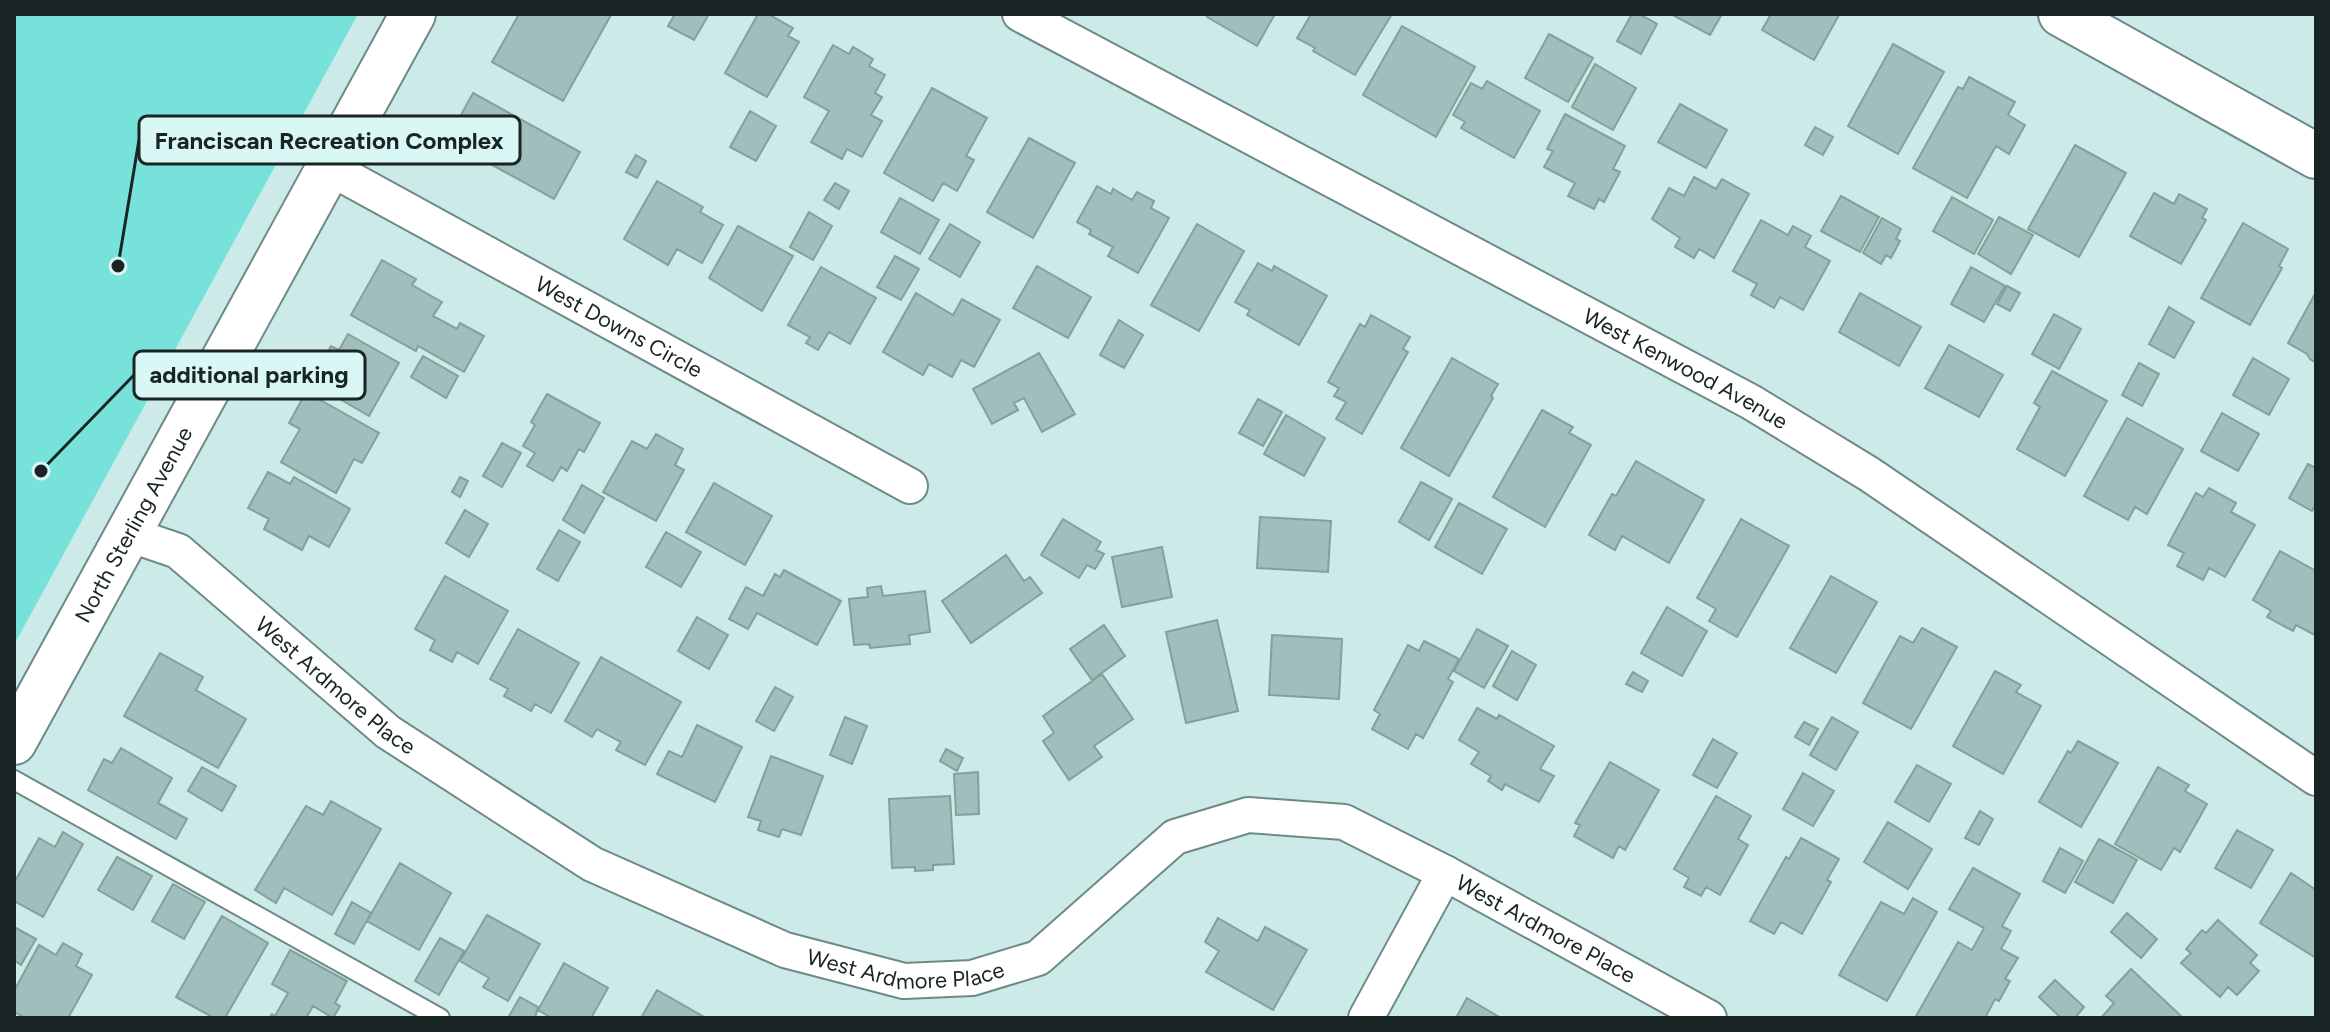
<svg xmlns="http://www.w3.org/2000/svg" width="2330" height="1032" viewBox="0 0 2330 1032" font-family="Figtree,sans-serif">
  <rect width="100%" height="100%" fill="#cceae7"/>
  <path fill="#76e2da" d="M14 14H358L14 645Z"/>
  <path fill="#a0bebb" stroke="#84a09d" stroke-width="2" d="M519 14 611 15 563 101 492 62Z
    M675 14H709L694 40 668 26Z
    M758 14H768L793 28 788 36 799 42 767 97 725 73Z
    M1209 14H1275L1257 46 1207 17Z
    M1311 14H1392L1355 75 1313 51 1315 48 1297 38Z
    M1632 14H1639L1657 24 1641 54 1617 41Z
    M1671 14H1722L1710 35Z
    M1771 14H1836L1839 15 1814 60 1762 30Z
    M1402 26 1475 67 1436 137 1363 95Z
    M1549 34 1593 58 1568 102 1525 78Z
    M1893 44 1944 72 1898 154 1848 126Z
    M833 45 849 54 853 47 873 59 869 66 885 75 875 93 882 97 871 115 882 121 862 157 847 149 842 159 811 142 829 111 804 97Z
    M1595 64 1636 88 1613 130 1572 107Z
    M1969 77 2015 102 2008 115 2025 125 2009 154 1996 146 1967 198 1913 168 1958 87 1963 89Z
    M1487 81 1540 111 1514 158 1461 128 1465 122 1453 115 1471 83 1482 89Z
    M932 88 987 118 966 156 974 160 957 191 943 183 933 201 884 173Z
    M473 93 580 152 554 199 447 140Z
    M1680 104 1727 130 1706 168 1658 142Z
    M750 111 776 126 756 161 730 147Z
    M1565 114 1625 146 1613 169 1620 172 1604 202 1599 199 1594 209 1568 196 1575 183 1544 167 1553 151 1547 149Z
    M1815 127 1833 137 1823 155 1805 145Z
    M1029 138 1075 163 1033 238 987 212Z
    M2075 145 2126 173 2079 257 2028 229Z
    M636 155 646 161 637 178 626 172Z
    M1694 177 1716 189 1722 179 1749 194 1714 258 1699 249 1694 258 1675 247 1680 238 1652 219 1669 188 1684 196Z
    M657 181 703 207 700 212 723 225 702 263 677 249 668 265 624 239Z
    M835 183 849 191 839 209 824 200Z
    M1097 186 1111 194 1113 189 1132 200 1137 192 1154 201 1151 208 1169 218 1138 273 1108 256 1113 247 1089 234 1091 230 1077 222Z
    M2154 193 2174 204 2179 194 2207 209 2202 218 2206 220 2181 264 2130 236Z
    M1841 196 1879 217 1860 252 1821 231Z
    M1952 197 1993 220 1974 254 1933 231Z
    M900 198 939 220 920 254 881 232Z
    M809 212 832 226 813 260 790 247Z
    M1999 217 2033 235 2011 274 1978 254Z
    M1882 218 1901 229 1896 239 1900 241 1891 258 1886 255 1881 264 1863 253Z
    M1761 220 1788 235 1793 226 1811 236 1805 247 1830 261 1803 310 1780 297 1774 308 1751 295 1757 284 1733 271Z
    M2243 223 2288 249 2279 266 2282 268 2250 325 2201 298Z
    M950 224 980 242 960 277 929 259Z
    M1197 224 1244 251 1199 331 1151 305Z
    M738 226 793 256 762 311 709 278Z
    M895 256 919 269 901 300 877 287Z
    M382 260 416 279 412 285 442 302 433 316 457 329 460 323 484 336 464 372 418 346 416 351 351 315Z
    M1258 263 1272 271 1274 266 1327 296 1299 345 1247 315 1250 310 1235 302Z
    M1037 266 1091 297 1068 338 1013 308Z
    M821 267 876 298 850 344 829 332 818 350 806 343 810 337 788 325Z
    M1971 267 2005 286 1984 322 1951 304Z
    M2007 286 2020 293 2010 311 1997 304Z
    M2316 292V363L2310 359 2307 354 2288 343Z
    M916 293 953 315 962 299 1000 320 974 367 961 360 952 377 929 364 923 375 883 352Z
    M1860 293 1921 327 1899 366 1839 332Z
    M2169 307 2194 322 2174 358 2149 344Z
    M2054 314 2081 329 2059 369 2032 354Z
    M1371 315 1410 337 1403 349 1408 352 1362 434 1336 419 1346 402 1334 396 1339 388 1328 382 1360 324 1365 327Z
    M1119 320 1143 335 1124 368 1100 355Z
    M348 334 399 363 369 416 319 387 331 367 322 362 331 346 339 350Z
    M1949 345 2003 375 1979 417 1925 388Z
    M1039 353 1075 414 1042 432 1024 398 1014 403 1018 410 992 424 973 389Z
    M423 356 458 376 446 398 411 377Z
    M1452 358 1498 384 1491 396 1493 398 1449 476 1401 448Z
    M2253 358 2289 379 2269 415 2233 395Z
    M2139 363 2159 374 2142 406 2122 395Z
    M2052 371 2107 401 2065 476 2017 449 2040 407 2034 403Z
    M306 392 379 433 362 463 354 459 336 493 281 462 300 429 289 423Z
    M547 394 600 423 584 452 579 449 567 471 561 467 553 481 527 466 535 453 523 446 535 425 531 422Z
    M1258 399 1282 412 1263 446 1239 433Z
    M1542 410 1573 427 1569 433 1591 445 1545 527 1493 497Z
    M2222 413 2259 434 2238 471 2201 451Z
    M1286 415 1325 438 1304 476 1264 454Z
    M2127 418 2183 449 2147 514 2135 507 2128 520 2084 496Z
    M656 434 683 449 675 465 684 470 656 521 603 492 632 441 647 449Z
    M502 443 521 453 502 487 483 476Z
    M1636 461 1704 500 1669 563 1622 536 1615 550 1589 535 1612 494 1616 496Z
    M2308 464 2316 468V504L2312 511 2289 498Z
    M268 472 290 484 294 477 350 509 329 547 309 536 302 550 264 529 269 519 248 508Z
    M460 477 468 481 460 497 452 492Z
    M1421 482 1452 499 1429 540 1399 522Z
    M714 483 772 516 745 565 686 532Z
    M582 485 604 498 584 533 563 520Z
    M2209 488 2236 503 2231 512 2255 525 2225 577 2209 568 2203 580 2177 566 2184 553 2168 545 2196 493 2203 497Z
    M1459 503 1507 529 1482 574 1435 547Z
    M465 510 488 524 469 557 446 543Z
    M1260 517 1331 521 1328 572 1257 568Z
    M1063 519 1101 542 1096 550 1104 554 1095 569 1087 565 1079 578 1041 555Z
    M1741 519 1789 546 1737 637 1709 621 1716 609 1697 598Z
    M559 530 580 542 558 581 537 569Z
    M666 532 701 552 681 587 646 567Z
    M1162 547 1172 597 1122 607 1112 557Z
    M2280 551 2316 571 2315 635 2296 625 2293 631 2267 617 2271 611 2253 600Z
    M1006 555 1024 581 1030 577 1042 593 971 643 942 601Z
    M784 570 841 601 817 645 757 613 748 629 729 619 746 587 763 596 775 574 780 577Z
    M445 576 508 611 478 664 457 652 452 662 430 650 435 640 415 629Z
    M1831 576 1877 602 1836 673 1790 648Z
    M881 586 883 596 925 591 930 632 909 635 910 644 870 648 869 644 854 645 849 599 868 597 867 588Z
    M1667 607 1707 631 1682 676 1641 653Z
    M697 617 728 635 709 669 678 651Z
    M1217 620 1238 711 1186 723 1166 632Z
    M1104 625 1125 656 1092 680 1070 649Z
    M1922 628 1957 647 1911 729 1863 703 1900 636 1913 643Z
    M518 629 579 663 551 713 535 704 531 711 504 696 508 689 490 679Z
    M1477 629 1508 646 1484 688 1454 671Z
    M1272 635 1342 639 1339 699 1269 695Z
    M1424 641 1459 659 1448 679 1453 682 1423 738 1416 734 1408 749 1372 729 1380 714 1374 710 1408 645 1419 651Z
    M1512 651 1536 665 1517 700 1493 686Z
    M160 653 203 677 196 690 246 719 218 768 124 716Z
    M601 657 681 702 645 765 616 750 621 742 597 729 592 737 565 721Z
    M1995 671 2021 685 2016 692 2041 706 2003 774 1953 746Z
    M1633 672 1648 681 1642 692 1626 684Z
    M1102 674 1133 719 1094 746 1102 757 1069 780 1043 741 1054 733 1043 716Z
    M775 687 793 697 774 731 756 721Z
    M1477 708 1497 719 1499 715 1554 746 1540 769 1554 776 1539 802 1505 784 1502 790 1488 781 1491 776 1471 764 1479 752 1459 740Z
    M845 717 867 726 852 764 830 755Z
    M1832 717 1858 732 1836 770 1810 755Z
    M1804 722 1818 729 1809 745 1795 737Z
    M697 725 742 747 715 802 657 774 669 751 682 757Z
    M1713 739 1737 753 1717 788 1693 775Z
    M2078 741 2118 763 2081 827 2039 802 2068 751 2071 753Z
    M121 748 172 778 158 803 187 819 176 839 88 790 104 759 112 763Z
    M946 749 963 758 957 771 940 761Z
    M771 756 823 776 801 835 782 829 779 837 758 830 761 821 748 817Z
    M1610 762 1659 790 1625 850 1619 846 1613 858 1574 836 1580 825 1575 823Z
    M1917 765 1951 784 1929 822 1895 802Z
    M202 767 236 786 222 811 188 791Z
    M2158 767 2189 785 2185 791 2207 804 2180 852 2174 848 2161 870 2115 844Z
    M978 772 979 814 956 815 954 774Z
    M1803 773 1834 791 1813 826 1783 809Z
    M950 796 954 864 933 865V870L915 871V867L892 868 889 799Z
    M1716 796 1751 816 1738 839 1748 845 1720 895 1706 887 1701 896 1684 887 1689 878 1674 869Z
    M331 801 381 829 332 915 284 888 276 903 255 890 306 806 323 815Z
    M1980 811 1993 819 1979 845 1965 838Z
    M1888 822 1932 849 1908 889 1864 862Z
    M2237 830 2273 850 2251 888 2215 868Z
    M63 832 83 844 43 917 14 901V883L39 838 55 847Z
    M1801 838 1839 859 1827 880 1831 882 1802 934 1781 922 1774 934 1750 921 1786 857 1789 859Z
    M2099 839 2137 860 2113 903 2075 882Z
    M2060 848 2083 861 2065 893 2043 881Z
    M117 857 152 876 133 910 98 890Z
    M400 863 451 893 419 950 367 921Z
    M1973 868 2020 894 2002 926 2011 931 2001 949 2018 958 2005 979 2010 981 1999 1001 1995 999 1985 1018H1915L1958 942 1972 950 1984 928 1949 909Z
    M2291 873 2316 890V958L2260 923Z
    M173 884 205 902 184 939 152 921Z
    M1913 898 1937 912 1887 1001 1839 975 1881 902 1904 914Z
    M352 902 371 913 354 944 335 934Z
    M2127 913 2157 939 2141 958 2111 932Z
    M487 915 540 944 508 1001 483 987 489 978 460 961Z
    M222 916 268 943 225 1018H214L176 997Z
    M1218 918 1258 941 1265 927 1307 950 1273 1010 1206 972 1219 951 1205 942Z
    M2218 920 2257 955 2250 963 2259 971 2237 995 2228 987 2220 997 2181 963 2191 953 2186 949 2202 930 2206 933Z
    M14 927 36 939 21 965 14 960Z
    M440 938 464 951 439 995 415 981Z
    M63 943 82 954 76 966 92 975 68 1018H25L14 1012V991L39 945 56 955Z
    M290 950 347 981 335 1003 340 1006 333 1018 313 1006 306 1018H269L272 1014 275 1016 288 993 272 984Z
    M564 963 608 988 591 1018H552L538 1010Z
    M2131 969 2182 1017 2180 1018H2101L2114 1003 2106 996Z
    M2055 980 2084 1007 2075 1018H2061L2039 997Z
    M657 990 706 1018H641Z
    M520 997 538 1007 535 1018H508Z
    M1467 998 1501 1018H1456Z"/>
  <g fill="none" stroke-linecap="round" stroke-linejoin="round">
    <g stroke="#6e8a87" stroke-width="22">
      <path id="service" d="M14 780 440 1018"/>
    </g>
    <g stroke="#6e8a87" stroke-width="38">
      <g id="minor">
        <path id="s1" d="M1020 14 1751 402 1869 474 2316 778"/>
        <path id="s2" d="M328 167 910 486"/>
        <path id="s3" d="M128 534 178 551 388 732 592 864 785 950 904 981 972 978 1038 958 1175 837 1248 815 1344 822 1445 873 1709 1018"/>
        <path d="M1366 1018 1445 873"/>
      </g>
    </g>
    <g stroke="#6e8a87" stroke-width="48">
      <g id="tertiary">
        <path d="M2061 14 2316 156"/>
        <path id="s4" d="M14 742 413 14"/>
      </g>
    </g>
    <use href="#service" stroke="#fff" stroke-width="18"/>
    <use href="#minor" stroke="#fff" stroke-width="34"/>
    <use href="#tertiary" stroke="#fff" stroke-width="44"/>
  </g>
  <g text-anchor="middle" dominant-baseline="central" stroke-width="8" stroke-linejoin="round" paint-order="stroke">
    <g font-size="22" fill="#192524" stroke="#d9f7f4">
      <text stroke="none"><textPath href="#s2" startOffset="332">West Downs Circle</textPath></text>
      <text stroke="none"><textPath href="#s1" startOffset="754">West Kenwood Avenue</textPath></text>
      <text stroke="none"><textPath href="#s4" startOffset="248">North Sterling Avenue</textPath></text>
      <text stroke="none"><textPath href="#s3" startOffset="260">West Ardmore Place</textPath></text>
      <text stroke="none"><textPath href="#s3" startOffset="1628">West Ardmore Place</textPath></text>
      <text stroke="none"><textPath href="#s3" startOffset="908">West Ardmore Place</textPath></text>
    </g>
  </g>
  <path fill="none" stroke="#192524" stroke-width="3" d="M118 266L139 140M41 471L134 375"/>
  <g fill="#192524" stroke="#d9f7f4" stroke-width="3">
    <circle cx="118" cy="266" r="8"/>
    <circle cx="41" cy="471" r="8"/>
  </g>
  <g fill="#d9f7f4" stroke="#192524" stroke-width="3">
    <rect x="139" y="116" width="381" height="48" rx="8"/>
    <rect x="134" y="351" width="231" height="48" rx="8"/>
  </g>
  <g font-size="24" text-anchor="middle" font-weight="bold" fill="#192524">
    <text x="329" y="149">Franciscan Recreation Complex</text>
    <text x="249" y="383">additional parking</text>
  </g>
  <rect width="2330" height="1032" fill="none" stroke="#192524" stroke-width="32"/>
</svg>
